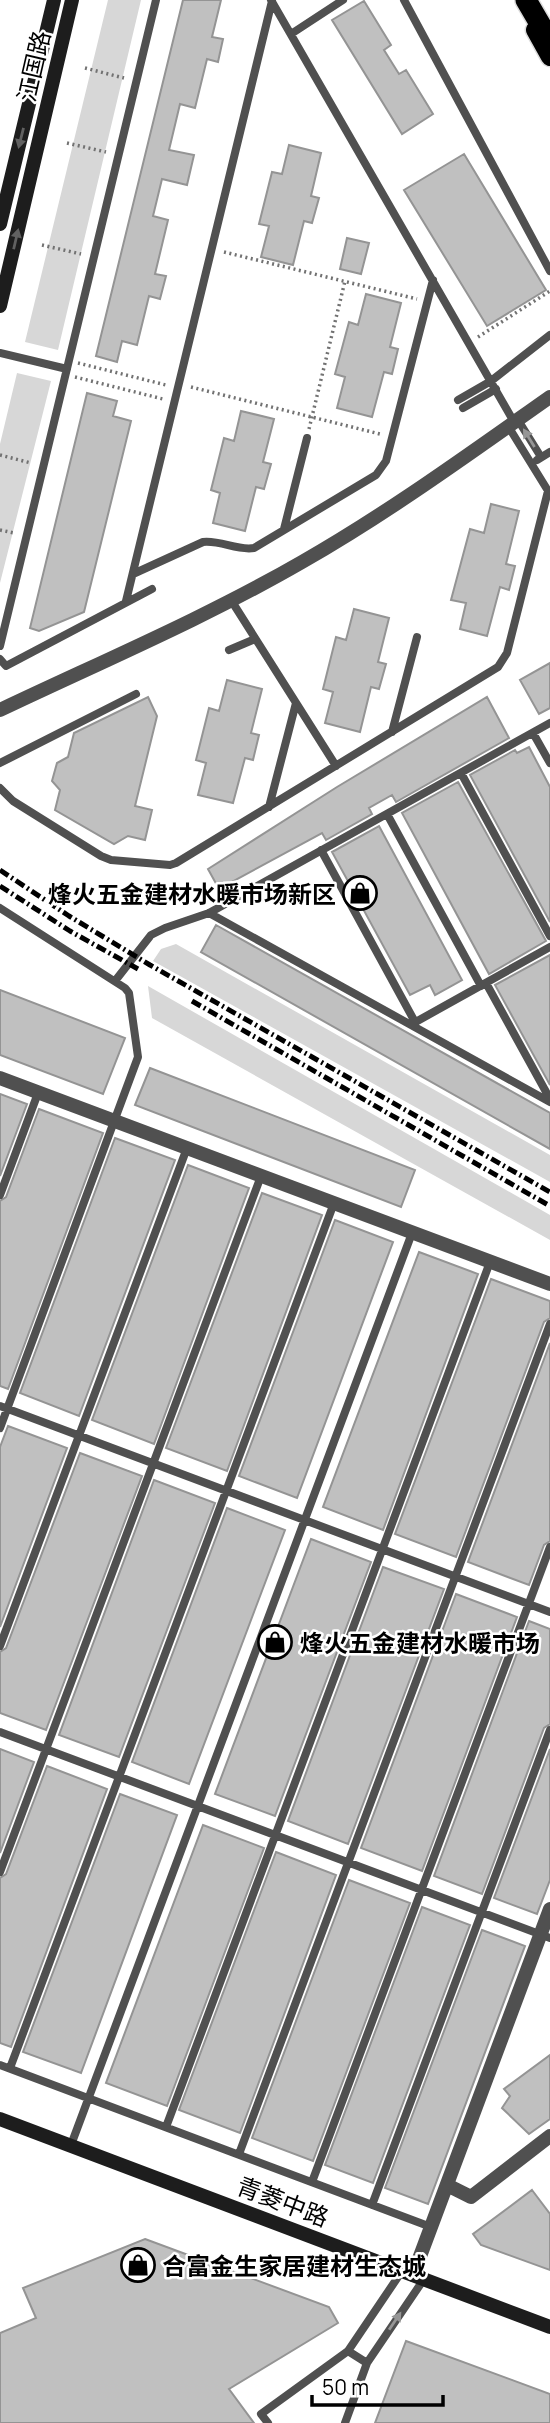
<svg xmlns="http://www.w3.org/2000/svg" width="550" height="2423" viewBox="0 0 550 2423" font-family="Manrope,'Noto Sans SC',sans-serif">
  <rect width="100%" height="100%" fill="#fff"/>
  <path fill="#d7d7d7" d="M108 0H141L58 350 25 342Z
    M17 373 51 381 0 583V444Z
    M176 944 550 1155V1182L153 961 161 949Z
    M148 986 550 1215V1240L152 1018Z"/>
  <path fill="#c0c0c0" stroke="#949494" stroke-width="2" d="M183 0H221L212 37 223 39 218 62 207 59 195 108 180 104 169 150 194 155 187 185 162 179 153 216 168 220 155 274 166 276 160 299 149 296 137 345 122 341 117 362 96 356Z
    M364 1 391 45 384 50 399 74 406 70 433 114 402 134 332 20Z
    M289 145 321 153 311 196 319 198 312 223 304 221 293 265 261 257 269 226 259 224 272 172 282 174Z
    M464 154 546 290 487 326 404 190Z
    M347 238 369 243 361 274 340 269Z
    M366 294 401 303 390 347 398 349 392 374 384 372 372 417 337 408 345 377 335 374 349 322 358 325Z
    M87 393 117 401 113 416 131 421 84 612 39 631 30 628Z
    M241 411 274 419 263 462 271 464 264 489 256 487 245 531 213 523 220 493 211 490 224 438 234 441Z
    M491 504 519 511 506 564 515 566 509 590 500 587 487 636 460 629 466 603 451 600 470 529 484 533Z
    M354 609 389 618 378 662 386 664 379 689 371 687 360 732 325 723 333 692 323 689 336 637 346 640Z
    M550 663V708L539 714 520 680Z
    M227 680 262 689 251 733 259 735 253 760 245 758 233 803 198 795 206 763 196 760 209 708 219 711Z
    M148 697 157 716 135 806 152 810 145 840 128 836 114 844 55 810 60 790 52 781 57 763 68 757 74 733Z
    M487 697 509 738 396 802 392 795 369 808 372 814 326 840 322 833 219 889 208 869 337 787Z
    M529 747 550 787V922L470 775 515 750 517 753Z
    M458 782 546 941 489 974 402 813Z
    M379 826 462 980 435 995 430 985 410 995 332 852Z
    M216 925 550 1113V1149L201 952Z
    M550 955V1085L495 985Z
    M0 990 125 1038 103 1094 0 1055Z
    M150 1068 415 1170 401 1207 135 1105Z
    M0 1094 27 1104 0 1176Z
    M39 1109 103 1133 8 1389 0 1386V1201L6 1197Z
    M115 1138 175 1160 79 1416 20 1393Z
    M188 1165 249 1188 154 1444 92 1420Z
    M262 1193 322 1215 227 1471 166 1448Z
    M335 1220 393 1242 297 1498 239 1476Z
    M419 1252 478 1274 383 1530 323 1507Z
    M491 1279 550 1301V1318L544 1322 456 1557 395 1534Z
    M550 1343V1541L544 1545 529 1585 468 1562Z
    M8 1426 67 1448 0 1627V1447Z
    M80 1453 142 1476 46 1730 0 1713V1652L6 1648Z
    M154 1480 215 1503 119 1757 59 1735Z
    M227 1508 285 1530 189 1784 132 1762Z
    M311 1539 371 1562 275 1816 215 1794Z
    M383 1567 444 1589 348 1844 288 1821Z
    M456 1594 517 1617 422 1871 361 1848Z
    M529 1621 550 1629V1724L544 1728 482 1894 434 1876Z
    M0 1749 34 1762 0 1853Z
    M550 1749V1880L537 1914 494 1898Z
    M47 1766 107 1789 11 2047 0 2043V1878L6 1874Z
    M120 1794 177 1815 81 2073 23 2052Z
    M203 1825 264 1848 167 2106 106 2083Z
    M276 1852 336 1875 240 2133 179 2110Z
    M349 1880 410 1903 313 2161 252 2138Z
    M422 1907 470 1925 373 2183 325 2165Z
    M482 1930 525 1946 428 2204 385 2188Z
    M550 2055V2119L529 2134 502 2108 510 2096 504 2089Z
    M532 2190 550 2214V2270L481 2245 473 2234Z
    M145 2239 329 2307 338 2323 229 2389 254 2423H0V2333L36 2318 23 2288Z
    M406 2341 550 2394V2423H375Z"/>
  <g fill="none" stroke-linecap="round" stroke-linejoin="round">
    <g stroke="#dbdbdb" stroke-width="21">
      <path id="primary" d="M535 30 550 57"/>
    </g>
    <g stroke="#dbdbdb" stroke-width="24">
      <path id="highway" d="M526 0 550 41"/>
    </g>
    <path stroke="#727272" stroke-width="3.5" stroke-dasharray="2 3.5" stroke-linecap="butt" d="M85 68 124 78
      M67 143 106 152
      M42 245 81 254
      M224 252 417 299
      M478 337 550 291
      M78 363 166 385
      M75 377 163 399
      M191 387 380 434
      M309 429 345 281
      M0 455 31 463
      M0 530 14 533"/>
    <path stroke="#505050" stroke-width="8" d="M271 0 514 422
      M404 0 550 271
      M291 34 343 0
      M0 353 67 369
      M458 400 491 381 550 335
      M463 408 496 389
      M518 420 541 457
      M508 426 550 494
      M537 460 550 452
      M284 529 307 438
      M133 574 203 542C221 540 237 551 254 548L376 475 386 461 433 280
      M231 600 336 766
      M126 601 272 1
      M0 646 156 0
      M229 650 255 639
      M0 659 6 666 152 589
      M392 732 417 637
      M533 733 550 763
      M0 763 136 694
      M461 773 550 936
      M0 788 13 801 101 856 111 860 170 865 176 863 498 667 507 653 548 491
      M269 807 296 703
      M387 814 481 986
      M321 850 415 1022
      M0 908 125 988 129 993 138 1057 0 1428
      M209 913 550 1102
      M115 981 151 935 165 928 209 913 550 723
      M486 983 550 1099
      M412 1024 550 947
      M0 1195 38 1093
      M0 1406 550 1612
      M0 1646 187 1148
      M0 1732 550 1938
      M0 1872 261 1176
      M0 2065 431 2227
      M10 2068 334 1203
      M166 2127 490 1262
      M71 2145 412 1233
      M239 2154 550 1324
      M312 2182 550 1547
      M372 2205 550 1730
      M348 2351 367 2363
      M268 2423 261 2414 348 2351 402 2271
      M345 2423 367 2363 424 2279"/>
    <path stroke="#505050" stroke-width="14" d="M0 710C101 662 205 618 302 562 388 513 469 454 550 397
      M0 1078 550 1284
      M447 2185 471 2197 550 2136
      M413 2275 550 1909"/>
    <path stroke="#1d1d1d" stroke-width="14" d="M0 224 54 0
      M0 306 72 0
      M0 2119 550 2327"/>
    <use href="#primary" stroke="#000" stroke-width="18"/>
    <use href="#highway" stroke="#000" stroke-width="21"/>
    <path stroke="#000" stroke-width="5" stroke-dasharray="10 3.5 2 3.5" stroke-linecap="butt" d="M0 870 69 916 150 965 550 1192
      M0 886 70 931 138 969
      M192 1001 550 1206"/>
  </g>
  <defs><path id="oneway-solid" d="M-6-.8H1V-3.2L6.5 0L1 3.2V.8H-6Z" transform="scale(1.75)"/></defs>
  <g fill="#616161">
    <use href="#oneway-solid" transform="translate(21 138) rotate(104)"/>
    <use href="#oneway-solid" transform="translate(16 239) rotate(-77)"/>
  </g>
  <g fill="#969696">
    <use href="#oneway-solid" transform="translate(529 438) rotate(-122)"/>
    <use href="#oneway-solid" transform="translate(395 2321) rotate(-56)"/>
  </g>
  <defs>
    <g id="shop-ring" transform="scale(1.75)"><circle r="9.5" fill="#fff" stroke="#000" stroke-width="1.5"/><path d="M-5-2.5h2.3a2.7 3.5 0 0 1 5.4 0H5L5.5 6h-11ZM-1.5-2.5h3a1.5 2.3 0 0 0-3 0Z" fill="#000"/></g>
  </defs>
  <g fill-rule="evenodd">
    <use href="#shop-ring" x="360" y="893"/>
    <use href="#shop-ring" x="275" y="1642"/>
    <use href="#shop-ring" x="138" y="2265"/>
  </g>
  <g text-anchor="middle" dominant-baseline="central" stroke-width="5" stroke-linejoin="round" paint-order="stroke">
    <g font-size="24" fill="#000" stroke="#fff">
      <text transform="translate(33 66) rotate(-77)">江国路</text>
      <text transform="translate(283 2201) rotate(21)">青菱中路</text>
    </g>
    <g font-size="24" font-weight="bold" fill="#000" stroke="#fff" text-anchor="start">
      <text x="336" y="893" text-anchor="end">烽火五金建材水暖市场新区</text>
      <text x="300" y="1642">烽火五金建材水暖市场</text>
      <text x="162" y="2265">合富金生家居建材生态城</text>
    </g>
  </g>
  <path d="M312 2395v10h131v-10" fill="none" stroke="#000000" stroke-width="3.5"/>
  <text x="322" y="2395" font-size="21" fill="#000000" stroke="#ffffff" stroke-width="5" paint-order="stroke">50 m</text>
</svg>
